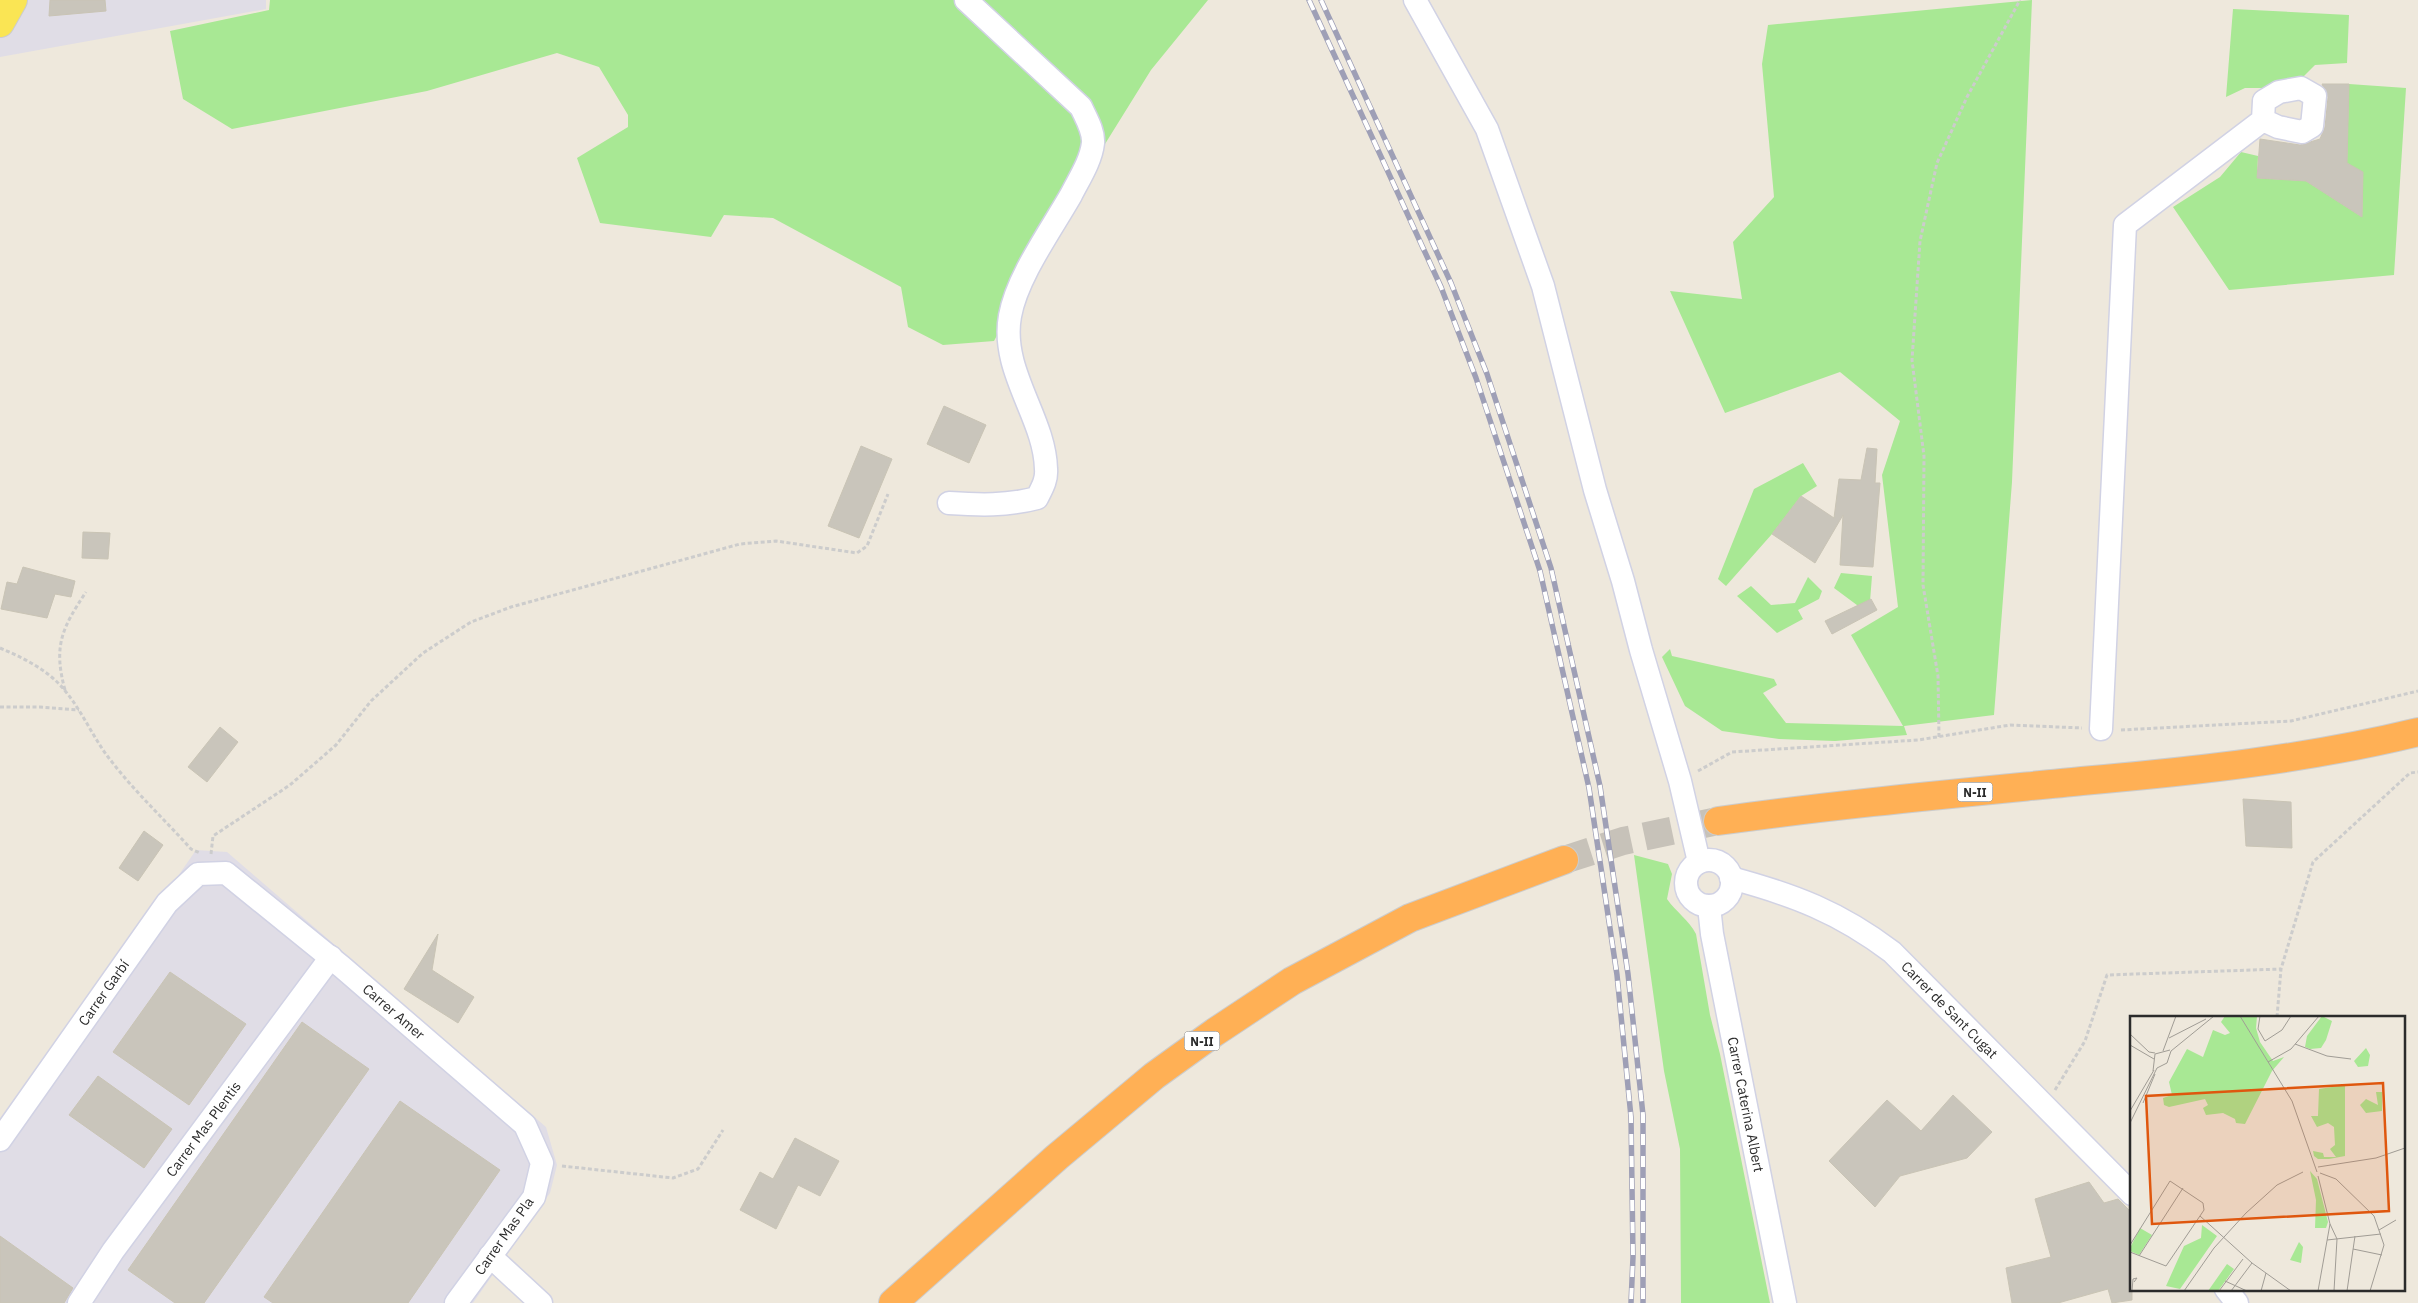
<svg xmlns="http://www.w3.org/2000/svg" width="2418" height="1303" viewBox="0 0 2418 1303" font-family="'IBM Plex Sans',sans-serif">
  <rect width="100%" height="100%" fill="#eee8dc"/>
  <path fill="#e0dde6" d="M0 0H266V9L0 57Z
    M196 850 227 852 546 1127 557 1165 550 1193 473 1303H0V1134Z"/>
  <path fill="#a8e894" d="M270 0H1208L1151 70 1059 218 994 341 943 345 908 327 901 287 773 218 724 215 711 237 600 223 577 158 628 127V115L599 67 557 53 427 91 232 129 183 99 170 31 269 10Z
    M2032 0 2012 482 1994 715 1904 726 1907 735 1835 741 1779 739 1722 731 1685 706 1662 657 1670 649 1672 656 1774 679 1777 685 1763 693 1786 723 1903 726 1851 635 1898 607 1882 475 1900 421 1840 372 1725 413 1670 291 1742 299 1733 242 1774 197 1762 64 1768 25Z
    M2233 9 2349 15 2347 63 2315 65 2296 84 2281 88H2245L2226 97Z
    M2349 84 2406 88 2394 275 2229 290 2173 207 2220 177 2241 152 2258 156 2257 178 2306 181 2362 217 2363 173 2347 163Z
    M1803 463 1817 486 1801 496 1772 534 1726 586 1718 579 1754 489Z
    M1841 573 1872 576 1869 614 1834 588Z
    M1808 577 1822 591 1819 599 1798 610 1803 619 1777 633 1737 596 1751 586 1771 605 1795 603Z
    M1634 855 1668 864 1672 874 1667 899C1676 912 1689 920 1696 934L1710 1015 1720 1054 1770 1303H1681L1680 1149 1664 1071Z"/>
  <path fill="#c9c5bb" stroke="#c9c4b5" d="M50 0H105L106 11 49 16Z
    M2322 84H2349L2347 163 2363 172 2362 217 2306 181 2257 178 2260 139 2300 145 2320 139 2325 127 2328 97Z
    M944 406 986 425 969 463 927 444Z
    M861 446 892 459 859 538 828 526Z
    M1867 448 1877 449 1875 483H1880L1873 567 1840 565 1843 515 1815 563 1772 534 1801 496 1834 518 1839 479 1861 480Z
    M83 532 110 533 108 559 82 558Z
    M23 567 75 581 71 597 55 594 47 618 1 609 7 582 17 584Z
    M1871 599 1877 610 1832 634 1825 621Z
    M220 727 238 742 207 782 188 767Z
    M2243 799 2291 802 2292 848 2246 846Z
    M144 831 163 845 138 881 119 868Z
    M438 934 432 970 474 997 458 1023 404 989Z
    M170 972 246 1024 189 1105 113 1052Z
    M302 1022 369 1069 204 1303H175L128 1270Z
    M98 1076 172 1129 144 1168 69 1115Z
    M1953 1095 1992 1132 1967 1158 1900 1176 1875 1207 1829 1161 1887 1100 1921 1131Z
    M400 1101 500 1170 408 1303H273L264 1297Z
    M795 1138 839 1161 820 1196 798 1185 776 1229 740 1210 760 1172 773 1179Z
    M2089 1182 2104 1203 2118 1199 2132 1213V1300L2112 1303 2108 1289 2058 1303H2012L2006 1268 2051 1257 2035 1199Z
    M0 1236 73 1288 64 1303H0Z"/>
  <g fill="none" stroke-linecap="round" stroke-linejoin="round">
    <path stroke="#c7c2b9" stroke-width="28" stroke-dasharray="28 14" stroke-linecap="butt" d="M1564 860 1623 841 1718 821"/>
    <g stroke="#d1d2e4" stroke-width="25">
      <g id="minor">
        <path d="M1415 0 1487 129 1543 286 1595 490 1623 581 1641 650 1680 781 1699 862"/>
        <path d="M949 503C979 505 1007 506 1037 498 1042 488 1047 480 1046 469 1045 418 1000 371 1010 316 1017 277 1051 230 1071 195 1079 179 1091 161 1093 143 1094 131 1086 118 1081 107L966 0"/>
        <path d="M2101 729 2125 225 2263 120 2278 127 2302 132 2312 126 2315 96 2301 88 2279 92 2264 101 2263 120"/>
        <circle cx="1709" cy="883" r="23"/>
        <path id="s1" d="M1731 878C1794 895 1839 912 1892 952L2132 1194"/>
        <path id="s2" d="M1709 906 1712 934 1785 1303"/>
        <path id="s3" d="M0 1140 167 903 198 874 226 873 342 967 525 1125 542 1163 534 1197 456 1303"/>
        <path d="M490 1256 541 1303"/>
        <path d="M2226 1289 2237 1303"/>
        <path id="s4" d="M79 1303 113 1251 331 957"/>
      </g>
    </g>
    <g stroke="#ccc" stroke-width="30">
      <path id="major" d="M0 23 13 0"/>
    </g>
    <g stroke="#ccc" stroke-width="30">
      <path id="highway" d="M1718 821C1839 804 1961 793 2082 781 2196 771 2307 759 2418 732
        M893 1303 1057 1157 1154 1076 1215 1032 1292 981 1410 918 1564 860"/>
    </g>
    <path stroke="#ccc" stroke-width="3" stroke-dasharray="4 2.5" stroke-linecap="butt" d="M0 648C24 658 50 671 66 692 84 714 94 740 112 762 136 793 165 820 191 849L200 853
      M65 690C53 646 62 628 86 592
      M0 707H40L79 710
      M2121 730 2291 721 2418 691
      M1939 737 1938 676 1923 585 1924 456 1912 360 1920 241 1937 163 1967 97 2020 0
      M1698 771 1732 752 1918 740 2010 725 2082 728
      M211 854 213 836 290 785 336 745 371 701 423 653 471 622 511 607 740 544 776 541 857 553 867 546 888 494
      M2277 1017 2281 969 2313 862 2410 773 2418 772
      M2055 1090 2085 1041 2107 975 2281 969
      M562 1166 673 1178 698 1169 723 1130"/>
    <use href="#minor" stroke="#fff" stroke-width="22"/>
    <use href="#major" stroke="#fae554" stroke-width="28"/>
    <use href="#highway" stroke="#ffb055" stroke-width="28"/>
    <g stroke="#9e9fb6" stroke-width="5.5">
      <path id="rail" d="M1309 0 1441 287 1476 378 1540 571 1589 788 1617 975 1631 1117 1633 1257 1631 1303
        M1321 0 1451 283 1487 374 1551 568 1600 786 1628 974 1643 1115V1303"/>
    </g>
    <use href="#rail" stroke="#fff" stroke-width="4" stroke-dasharray="11" stroke-linecap="butt"/>
  </g>
  <g text-anchor="middle" dominant-baseline="central" stroke-width="5" stroke-linejoin="round" paint-order="stroke">
    <g fill="#fff" stroke="#6b6b6b" stroke-width="1">
      <rect x="1957.5" y="782.5" width="35" height="19" rx="4"/>
      <rect x="1184.5" y="1031.5" width="35" height="19" rx="4"/>
    </g>
    <g font-size="12" font-weight="bold" fill="#2b2b2b">
      <text x="1975" y="792">N-II</text>
      <text x="1202" y="1041">N-II</text>
    </g>
    <g font-size="14" fill="#2b2b2b" stroke="#fff">
      <text stroke="none"><textPath href="#s3" startOffset="180">Carrer Garbí</textPath></text>
      <text stroke="none"><textPath href="#s1" startOffset="260">Carrer de Sant Cugat</textPath></text>
      <text stroke="none"><textPath href="#s3" startOffset="578">Carrer Amer</textPath></text>
      <text stroke="none"><textPath href="#s2" startOffset="202">Carrer Caterina Albert</textPath></text>
      <text stroke="none"><textPath href="#s4" startOffset="214">Carrer Mas Plentis</textPath></text>
      <text transform="translate(504 1236) rotate(-55)">Carrer Mas Pla</text>
    </g>
  </g>
  <g transform="translate(2130 1016)">
    <rect width="275" height="275" fill="#eee8dc"/>
    <path d="M95 0H127L126 12 130 26 143 45 154 41 142 55 115 108 106 107 105 103 93 97 76 99 73 92 78 89 75 83 39 91 34 89 33 82 42 79 39 66 57 33 73 41 83 14 95 19 100 17 91 6ZM192 0 202 5 196 24 191 32 180 33 175 31 177 20ZM236 32 240 39 238 50 228 51 224 45ZM215 69V140L199 143H188L184 140 183 135 193 137 194 141H206L200 133 205 129 204 111 198 107 187 111 181 100H188L189 73ZM246 76H252V95L236 97 230 89 236 83 248 89ZM180 155 187 163 198 206 196 212H185L186 184ZM72 209 87 220 50 273 36 270 54 230 71 222ZM10 212 22 219 9 239 0 235V232ZM169 226 173 231 171 247 160 244ZM97 248 104 253 88 275H78Z" fill="#a8e894"/>
    <path fill="none" stroke="#a09c95" stroke-width="1" d="M110 0 162 85 187 156M130 0 128 13 135 25 152 14 161 0M0 18 19 36 25 37M39 22 76 3M165 28 197 40 221 43M0 29 24 43M33 35 46 0M138 46 161 33 189 0M23 55 25 38 40 34M13 87 25 58M0 95 24 54M0 107 27 52 37 47 41 35 84 0M188 151 246 142 275 132M190 157 206 163 244 200 254 229 240 275M70 200 122 247 161 275M200 208 207 223 204 275M249 214 266 204M197 224 251 218M0 229 40 165 73 187 74 194 36 250 0 236M223 233 252 239M9 240 53 172M95 265 117 275M2 275 3 263 7 262 4 266M54 275 84 232 116 197 147 169 173 156M89 275 113 243M101 275 122 247M131 275 136 257M188 275 200 208 188 160M217 275 225 220"/>
    <path fill="#df570e" fill-opacity="0.15" stroke="#df570e" stroke-width="2.5" d="M253 67 259 195 22 208 16 80Z"/>
    <rect width="275" height="275" fill="none" stroke="#2b2b2b" stroke-width="2.5"/>
  </g>
</svg>
